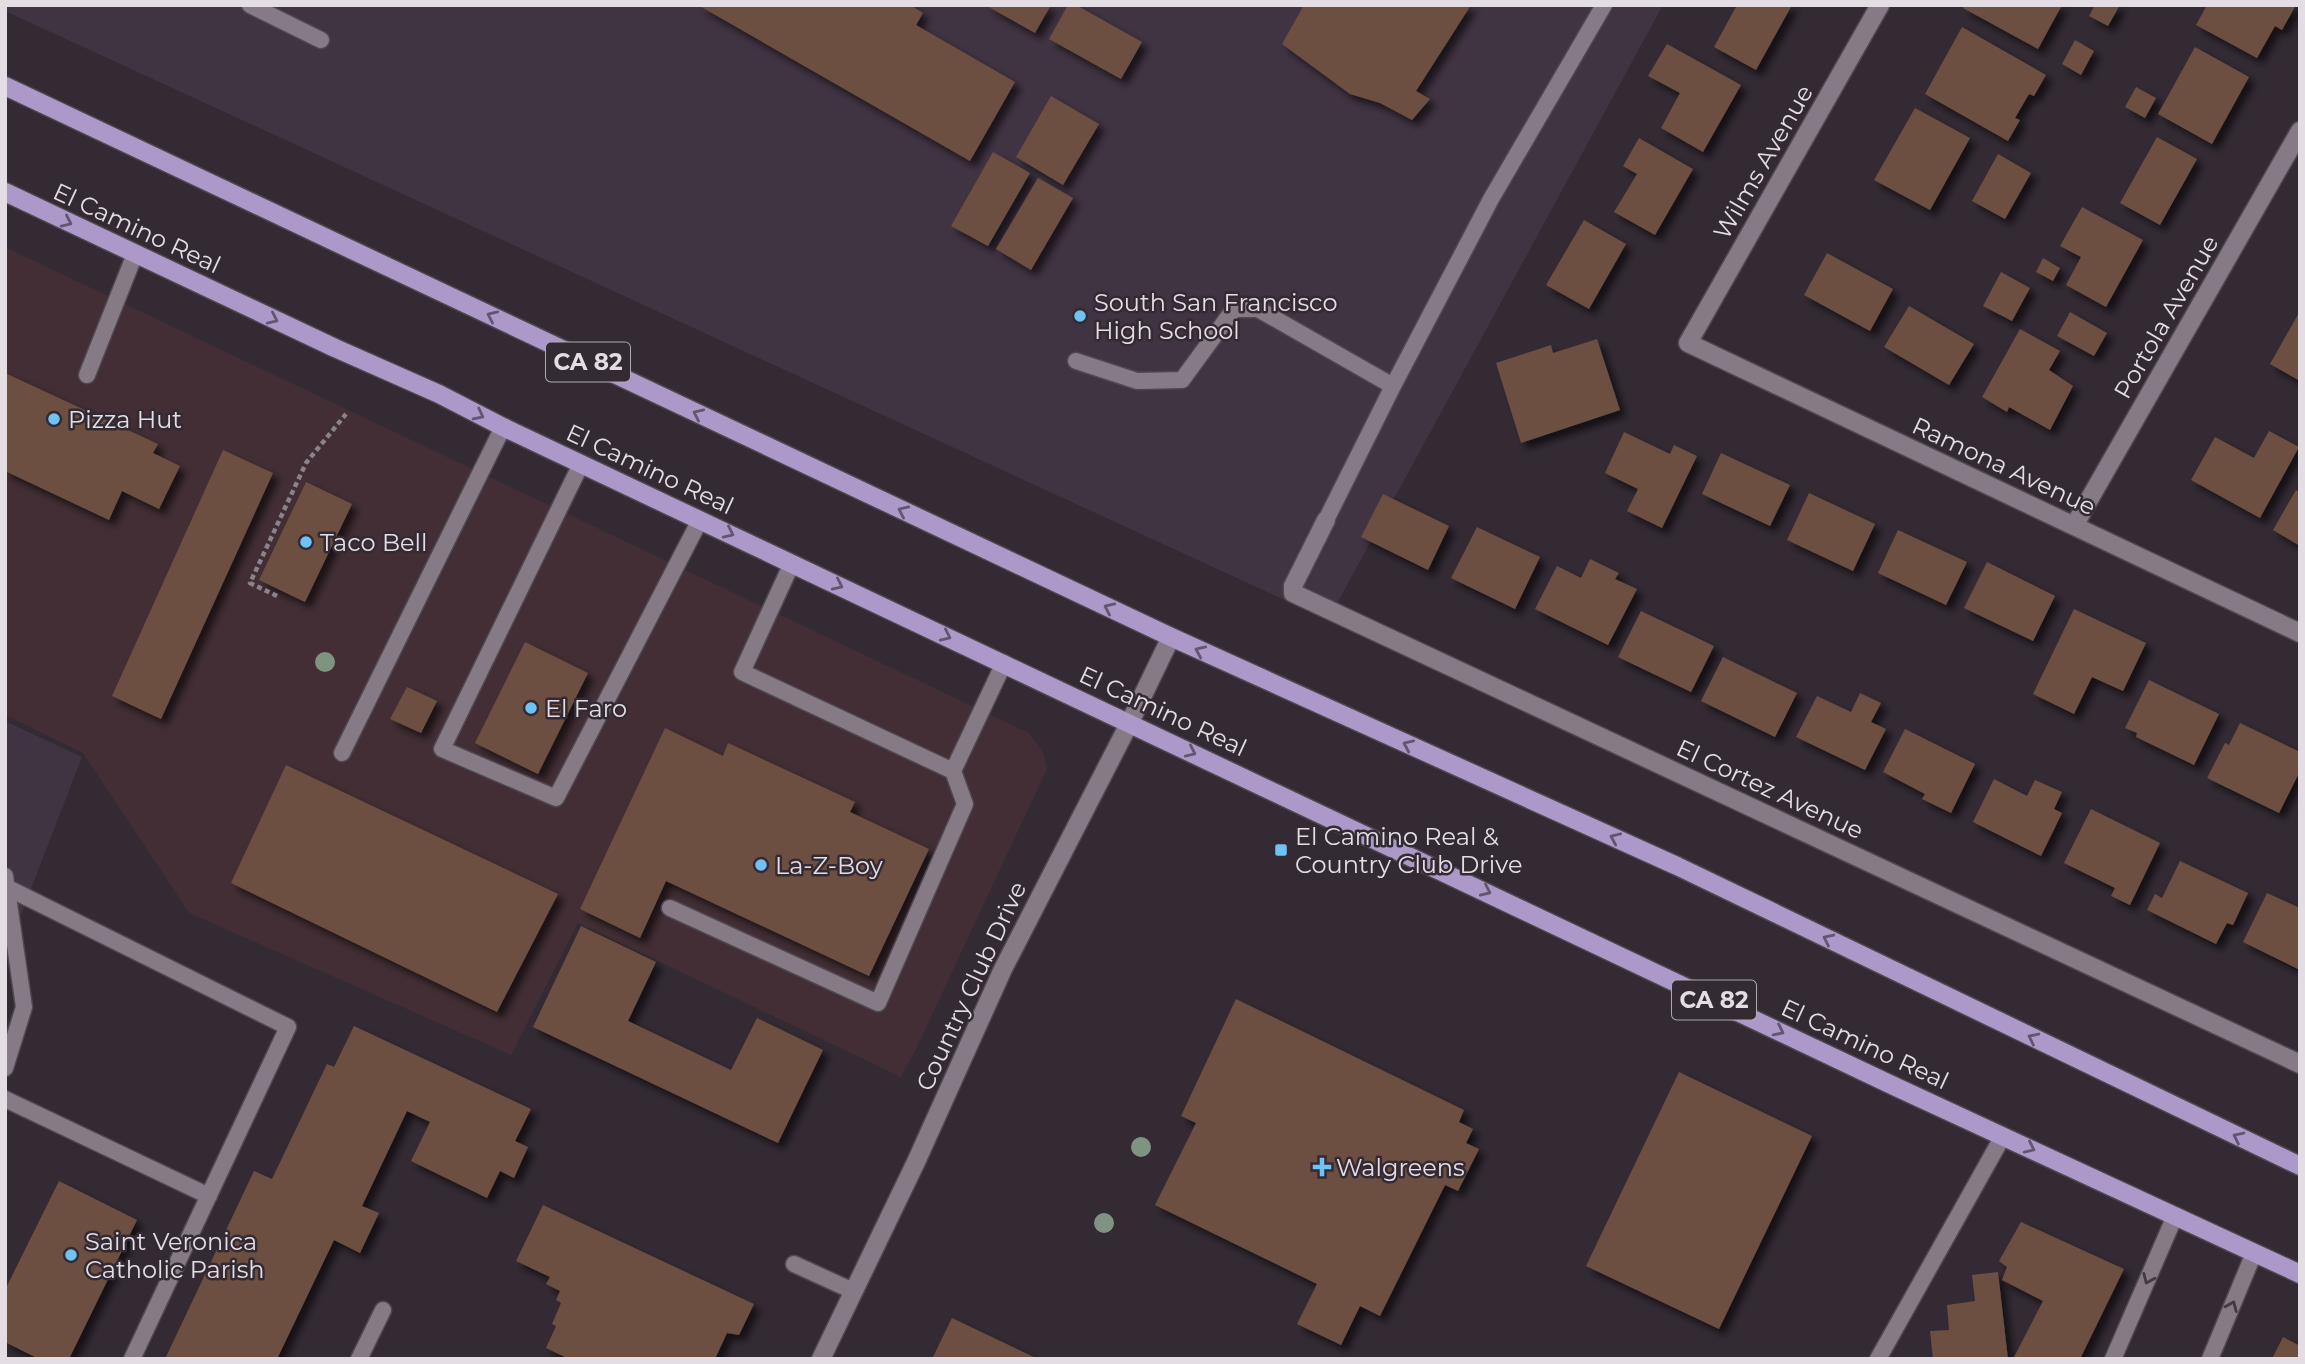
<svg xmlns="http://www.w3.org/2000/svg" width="2305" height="1364" viewBox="0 0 2305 1364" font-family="Montserrat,sans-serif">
  <defs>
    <filter id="shadow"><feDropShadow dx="6" dy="6" stdDeviation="3.5" flood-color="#0009"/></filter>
  </defs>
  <rect width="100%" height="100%" fill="#332a34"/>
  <path fill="#422e34" d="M5 247 1029 733 1043 752 1047 769 917 1047 901 1077 578 923 511 1055 189 913 83 753 5 715Z"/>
  <path fill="#403342" d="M5 5H1663L1328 620 5 11Z
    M5 721 82 757 5 956Z"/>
  <path fill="#6c4f40" filter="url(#shadow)" d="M698 5H910L923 13 916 25 1015 82 970 161Z
    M985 5H1051L1035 33Z
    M1068 5H1076L1142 42 1121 79 1049 39Z
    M1304 5H1471L1416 91 1430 99 1412 120 1380 103 1350 94 1282 44Z
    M1737 5H1792L1756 70 1714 47Z
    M1965 5H2062L2038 49 1963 8Z
    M2095 5H2120L2108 26 2089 16Z
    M2207 5H2296L2282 30 2275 26 2257 58 2196 25Z
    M1962 27 2046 75 2034 96 2029 94 2015 118 2020 120 2008 141 1925 94Z
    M2075 40 2094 51 2081 75 2062 64Z
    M1667 44 1741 85 1703 152 1661 128 1680 93 1648 76Z
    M2195 47 2249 77 2212 144 2158 114Z
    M2136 87 2156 98 2145 118 2125 107Z
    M1051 96 1099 124 1063 185 1016 157Z
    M1915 108 1970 138 1930 210 1874 180Z
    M2157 137 2197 159 2160 225 2120 203Z
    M1639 138 1693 169 1655 235 1614 212 1637 174 1623 166Z
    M993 152 1030 173 988 246 951 226Z
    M1998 154 2031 173 2005 219 1972 201Z
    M1038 178 1073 198 1031 270 996 249Z
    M2082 207 2143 240 2106 307 2066 285 2081 257 2060 246Z
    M1584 220 1626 244 1589 309 1546 285Z
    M1827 253 1893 289 1870 331 1804 295Z
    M2043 258 2060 268 2053 281 2036 272Z
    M2001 272 2030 288 2012 321 1983 306Z
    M1909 306 1974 344 1949 385 1884 347Z
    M2300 311V381L2270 364Z
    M2070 312 2107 333 2094 356 2057 336Z
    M2020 329 2060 351 2049 370 2073 386 2050 430 2009 407 2007 412 1982 397Z
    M1597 339 1620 410 1521 443 1496 363 1551 345 1553 353Z
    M5 373 158 444 153 453 180 466 159 509 122 491 109 520 5 471Z
    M2269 431 2299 447 2260 518 2191 480 2215 437 2254 458Z
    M1624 432 1670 454 1674 445 1697 456 1662 528 1627 511 1638 489 1605 473Z
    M223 450 273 473 161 719 112 696Z
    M1721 453 1790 485 1770 526 1702 494Z
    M306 482 352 504 305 602 259 580Z
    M2296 490 2300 493V546L2273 530Z
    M1809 493 1875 524 1853 571 1787 540Z
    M1383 494 1449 526 1428 570 1361 537Z
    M1477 527 1540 557 1515 609 1451 578Z
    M1898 530 1967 562 1946 605 1878 573Z
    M1590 559 1619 573 1615 579 1637 589 1608 645 1535 609 1557 566 1581 578Z
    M1987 562 2055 596 2033 641 1964 608Z
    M2074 609 2146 643 2123 691 2092 677 2074 714 2033 694Z
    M1641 611 1714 646 1691 692 1618 657Z
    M525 642 588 673 538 774 475 743Z
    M1723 657 1797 693 1775 737 1701 701Z
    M2149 680 2219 714 2194 765 2136 737 2137 733 2125 728Z
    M407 687 437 701 421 733 390 719Z
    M1860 693 1881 703 1871 722 1886 729 1865 770 1796 737 1817 696 1851 712Z
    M2240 723 2300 752V771L2279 813 2207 778 2225 743 2229 745Z
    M665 728 723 756 728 743 855 802 850 812 929 849 869 976 666 881 640 938 580 909Z
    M1905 729 1975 764 1951 813 1922 799 1925 794 1883 772Z
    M286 765 558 894 497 1012 231 883Z
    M1994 779 2027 796 2035 780 2062 792 2054 809 2062 813 2041 856 1973 822Z
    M2091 809 2160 843 2130 905 2111 896 2115 888 2064 863Z
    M2180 861 2248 893 2233 925 2227 923 2216 944 2147 910 2155 894 2162 898Z
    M2267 893 2300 908V970L2243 942Z
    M581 926 656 962 628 1021 731 1070 757 1018 823 1050 778 1143 533 1027Z
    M1236 999 1464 1110 1459 1122 1473 1129 1466 1143 1479 1149 1458 1191 1445 1185 1380 1316 1360 1306 1341 1345 1297 1324 1317 1284 1155 1205 1196 1123 1181 1116Z
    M354 1026 531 1109 515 1141 528 1147 514 1178 500 1171 487 1198 411 1161 430 1122 407 1111 362 1206 379 1213 360 1253 334 1240 277 1359H165L254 1171 272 1179 327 1064 334 1067Z
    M1679 1072 1812 1136 1719 1329 1586 1266Z
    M59 1181 137 1220 69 1359H39L5 1342V1290Z
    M543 1205 754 1304 739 1335 727 1333 715 1359H569L546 1348 556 1326 552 1324 561 1303 556 1300 560 1291 546 1284 550 1277 516 1261Z
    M2021 1222 2124 1269 2080 1359H2013L2043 1301 2002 1280 2007 1267 1999 1261Z
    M1998 1272 2008 1359H1933L1930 1331 1949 1330 1947 1305 1975 1301 1972 1275Z
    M952 1318 1038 1359H932Z
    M2283 1337 2300 1346V1359H2272Z"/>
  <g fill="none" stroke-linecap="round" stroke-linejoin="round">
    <g stroke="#4f474f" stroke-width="19">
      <path id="lane" d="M250 5 321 40
        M1076 361 1137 381 1182 380 1234 309H1258L1393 386
        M87 375 135 254
        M581 464 442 749 556 798 700 520
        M1326 520 1393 386 1491 199 1604 5
        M792 563 742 672 953 771 1004 663
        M342 753 503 427
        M5 876 24 1007 5 1068
        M8 888 288 1027 132 1359
        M670 908 878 1003 965 804 953 771
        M5 1099 209 1196
        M794 1264 853 1291
        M359 1359 383 1310
        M1878 1359 2003 1136
        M2113 1359 2175 1216
        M2210 1359 2254 1253"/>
    </g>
    <g stroke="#4f474f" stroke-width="21">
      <path id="street" d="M1880 5 1688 343 2300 633
        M1326 520 1293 586V593L2300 1064
        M2074 526 2300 131"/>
    </g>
    <g stroke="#4f474f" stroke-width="21">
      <path id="secondary" d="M821 1359 916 1162 1003 969 1130 722 1171 637"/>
    </g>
    <g stroke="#4f474f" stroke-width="21">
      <path id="primary" d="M5 86 1171 637 1677 866 2300 1166
        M5 192 335 348 439 394 503 427 1896 1087 2300 1274"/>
    </g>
    <path stroke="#8a838b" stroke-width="4.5" stroke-dasharray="5 3.5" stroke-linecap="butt" d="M277 596 250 583 306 463 346 414"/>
    <use href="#lane" stroke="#857a86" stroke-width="16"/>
    <use href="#street" stroke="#857a86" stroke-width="18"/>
    <use href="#secondary" stroke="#857a86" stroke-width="18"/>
    <use href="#primary" stroke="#ac99c9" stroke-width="18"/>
  </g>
  <g fill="#7f9480">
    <circle cx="325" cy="662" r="10"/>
    <circle cx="1141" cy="1147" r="10"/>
    <circle cx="1104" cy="1223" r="10"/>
  </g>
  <defs><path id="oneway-chevron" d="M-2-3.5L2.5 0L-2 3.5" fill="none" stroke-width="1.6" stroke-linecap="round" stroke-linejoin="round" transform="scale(1.75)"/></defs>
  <g stroke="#635670">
    <use href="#oneway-chevron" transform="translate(67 222) rotate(25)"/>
    <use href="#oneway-chevron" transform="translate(492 316) rotate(-155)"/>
    <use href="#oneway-chevron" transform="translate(273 319) rotate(25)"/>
    <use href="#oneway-chevron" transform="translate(698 414) rotate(-155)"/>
    <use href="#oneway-chevron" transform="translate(479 415) rotate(27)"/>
    <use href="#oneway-chevron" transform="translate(903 511) rotate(-155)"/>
    <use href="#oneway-chevron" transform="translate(729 533) rotate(25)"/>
    <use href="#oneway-chevron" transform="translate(838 585) rotate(25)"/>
    <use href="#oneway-chevron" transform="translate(1109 608) rotate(-155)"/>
    <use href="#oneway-chevron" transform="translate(946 636) rotate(25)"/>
    <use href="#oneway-chevron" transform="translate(1200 651) rotate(-156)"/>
    <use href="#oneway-chevron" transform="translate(1408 745) rotate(-156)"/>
    <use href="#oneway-chevron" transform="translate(1191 752) rotate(25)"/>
    <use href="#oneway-chevron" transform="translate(1615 838) rotate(-156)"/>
    <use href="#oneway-chevron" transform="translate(1486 891) rotate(25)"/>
    <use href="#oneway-chevron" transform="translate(1828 939) rotate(-154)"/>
    <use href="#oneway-chevron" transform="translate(1779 1031) rotate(26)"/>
    <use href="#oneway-chevron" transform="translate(2033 1038) rotate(-154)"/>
    <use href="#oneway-chevron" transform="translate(2238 1137) rotate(-154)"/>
    <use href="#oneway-chevron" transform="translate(2030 1148) rotate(25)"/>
  </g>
  <g stroke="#433a44">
    <use href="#oneway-chevron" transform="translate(2148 1279) rotate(114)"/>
    <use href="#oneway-chevron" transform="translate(2232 1306) rotate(-67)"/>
  </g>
  <g fill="#70c2f4" stroke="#332a34" stroke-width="2.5">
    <circle cx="1080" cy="316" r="7"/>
    <circle cx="54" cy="419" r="7"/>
    <circle cx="306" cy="542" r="7"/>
    <circle cx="531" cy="708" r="7"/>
    <rect x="1274" y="843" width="14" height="14" rx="3.5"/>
    <circle cx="761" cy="865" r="7"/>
    <path d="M1318.5 1156.5h7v7h7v7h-7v7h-7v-7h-7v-7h7z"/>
    <circle cx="71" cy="1255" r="7"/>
  </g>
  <g text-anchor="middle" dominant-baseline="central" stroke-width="5" stroke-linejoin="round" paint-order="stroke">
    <g fill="#332a34" stroke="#afa8af" stroke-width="2">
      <rect x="546" y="342.5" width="84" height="39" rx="5"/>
      <rect x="1672" y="980.5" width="84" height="39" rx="5"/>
    </g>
    <g font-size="23" font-weight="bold" fill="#e4dee4">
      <text x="588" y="362">CA 82</text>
      <text x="1714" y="1000">CA 82</text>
    </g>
    <g font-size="24" fill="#e4dee4" stroke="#332a34">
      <text transform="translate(1763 162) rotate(-60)">Wilms Avenue</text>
      <text transform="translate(137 228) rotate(25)">El Camino Real</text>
      <text transform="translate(2166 317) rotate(-60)">Portola Avenue</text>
      <text transform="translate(2004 466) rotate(25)">Ramona Avenue</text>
      <text transform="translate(650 469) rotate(25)">El Camino Real</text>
      <text transform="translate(1163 711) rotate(25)">El Camino Real</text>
      <text transform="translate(1770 789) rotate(25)">El Cortez Avenue</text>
      <text transform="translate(971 986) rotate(-65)">Country Club Drive</text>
      <text transform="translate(1865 1044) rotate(25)">El Camino Real</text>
    </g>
    <g font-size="24" fill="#e4dee4" stroke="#332a34" text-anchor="start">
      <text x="1094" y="302">South San Francisco<tspan x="1094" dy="28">High School</tspan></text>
      <text x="68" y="419">Pizza Hut</text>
      <text x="320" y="542">Taco Bell</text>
      <text x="545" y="708">El Faro</text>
      <text x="1295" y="836">El Camino Real &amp;<tspan x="1295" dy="28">Country Club Drive</tspan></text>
      <text x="775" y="865">La-Z-Boy</text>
      <text x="1336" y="1167">Walgreens</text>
      <text x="85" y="1241">Saint Veronica<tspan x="85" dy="28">Catholic Parish</tspan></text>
    </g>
  </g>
  <rect width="2305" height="1364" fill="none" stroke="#e4dee4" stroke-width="14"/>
</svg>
